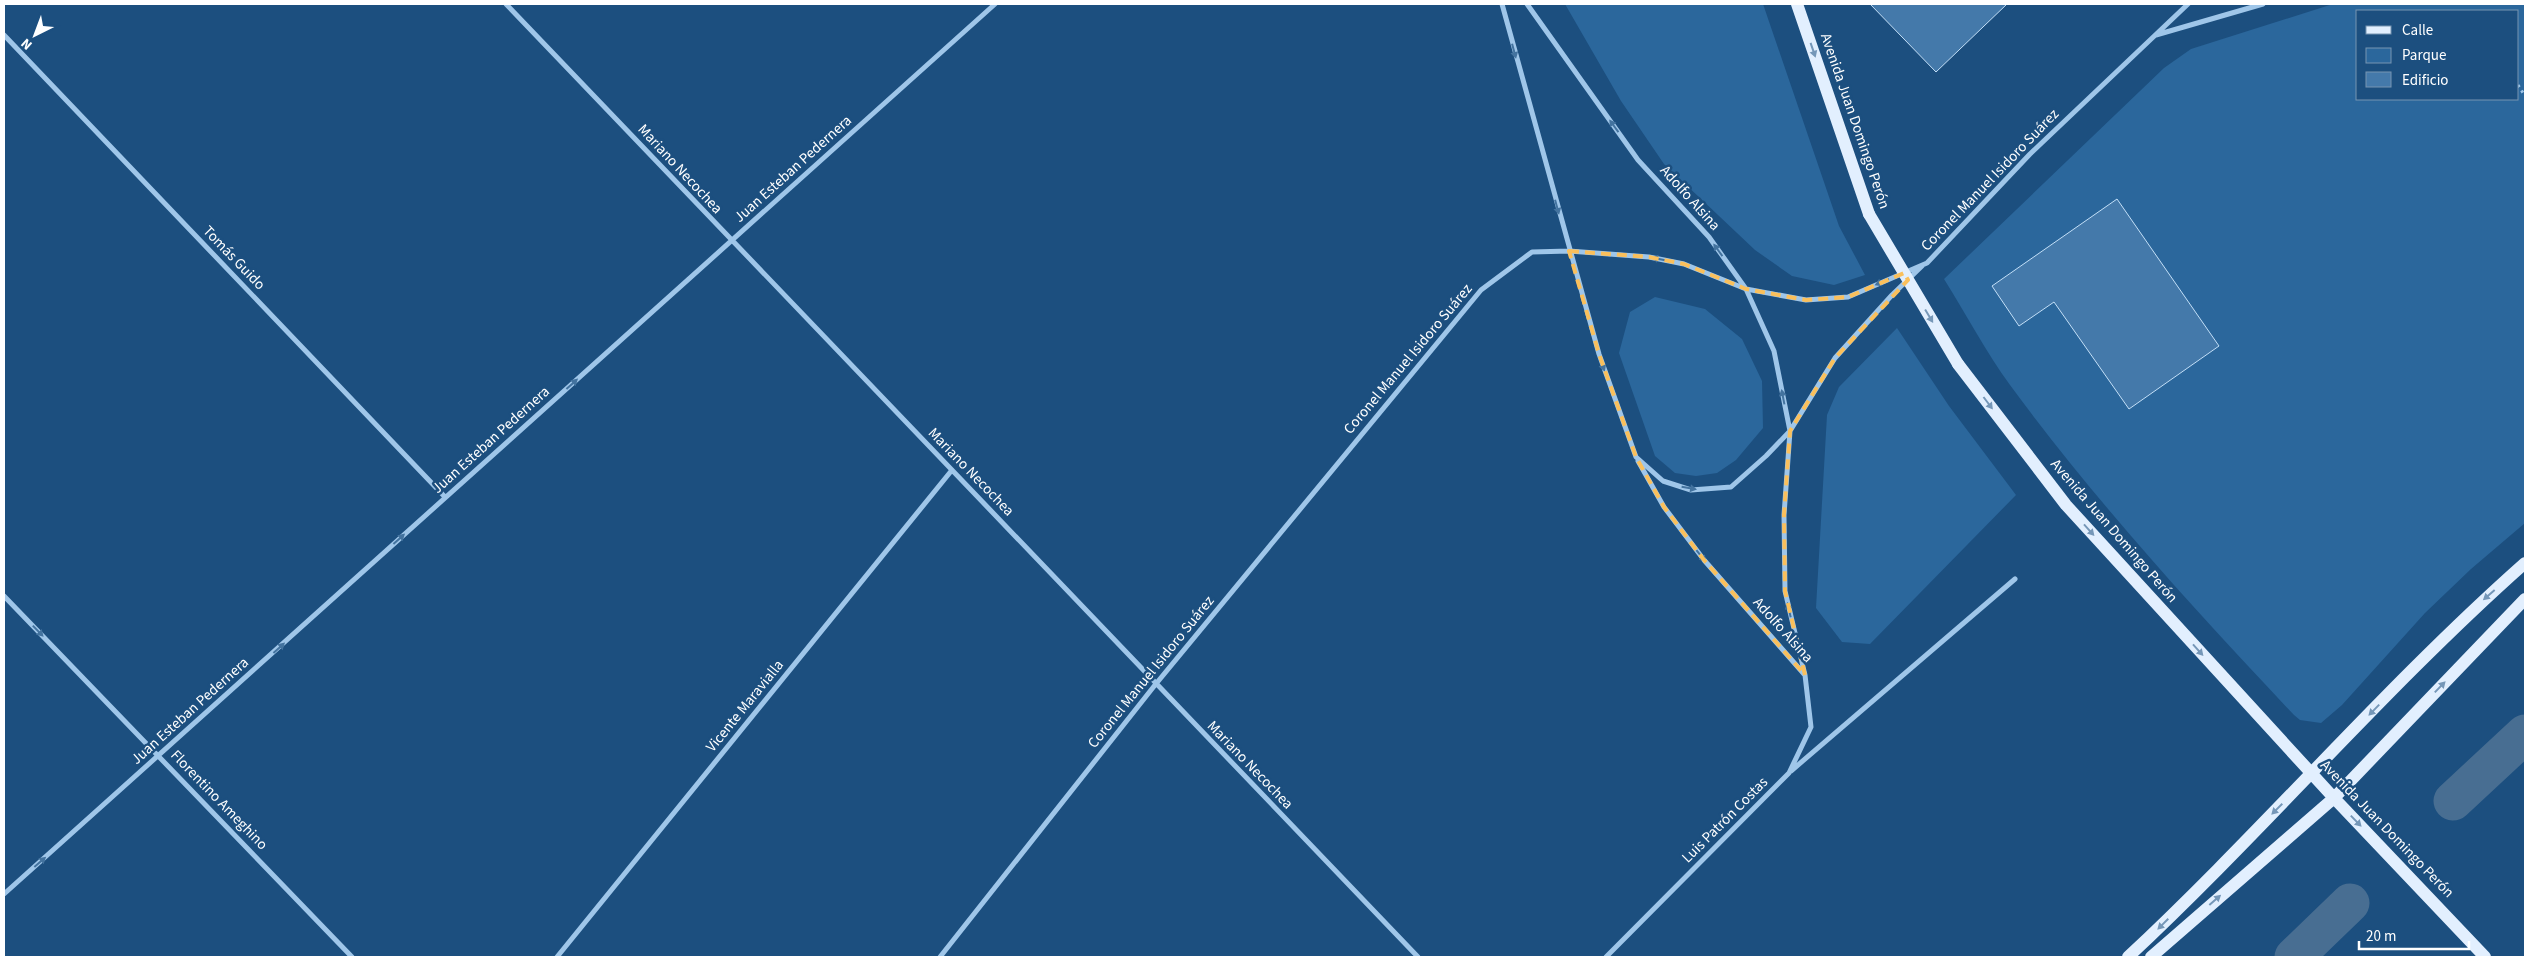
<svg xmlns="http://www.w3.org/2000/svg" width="2529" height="961" viewBox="0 0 2529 961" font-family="'Source Sans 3',sans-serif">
  <rect width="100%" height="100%" fill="#1c4f7f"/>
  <path fill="#2b679c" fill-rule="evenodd" d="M1565 4H1763L1839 226 1865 275 1834 285 1792 276 1755 250 1664 164 1621 101Z
    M2333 4H2525V523L2471 569 2425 613 2342 705 2321 723 2300 720 2294 715C2195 610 2096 502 2010 385 1986 352 1966 314 1944 279L2164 68 2191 49ZM2358 11H2518V99H2358Z
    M1655 297 1705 309 1742 339 1762 381 1763 428 1736 460 1717 473 1696 476 1675 473 1655 456 1619 353 1630 312Z
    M1897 328 1949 406 2016 495 1870 644 1842 642 1816 608 1827 415 1839 387Z"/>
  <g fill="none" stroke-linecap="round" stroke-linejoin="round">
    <path stroke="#486e92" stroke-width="39" d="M2453 801 2525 734
      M2294 957 2350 903"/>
  </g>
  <path fill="#4479aa" stroke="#c3dff7" d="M1870 4H2007L1936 72Z
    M2117 199 2219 346 2129 409 2054 302 2019 326 1992 286Z"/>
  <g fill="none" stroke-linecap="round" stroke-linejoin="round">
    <path stroke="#9fc6e9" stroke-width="3" stroke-dasharray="2.5 4" stroke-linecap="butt" d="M2518 85 2525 96"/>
    <path stroke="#9fc6e9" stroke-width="5" d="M506 4 1418 957
      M1502 4 1599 354 1636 457 1663 481 1691 490 1731 487 1766 456 1790 431 1835 358 1892 295 1922 266
      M1527 4 1638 160 1709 237 1746 289 1774 351 1790 431 1784 515 1785 591 1805 675 1811 727 1789 773 1606 957
      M4 35 445 497
      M2156 35 2263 4
      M1638 461 1664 507 1704 560 1804 674
      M4 596 352 957
      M1791 771 2015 579
      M4 894 995 4
      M557 957 952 470
      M940 957 1155 685 1481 290 1532 252 1569 251 1649 257 1684 264 1746 289 1806 300 1848 297 1927 263 2030 154 2188 4"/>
    <path stroke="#e2effe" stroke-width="12" d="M1797 4 1869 214
      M1958 364 2066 505 2334 798 2485 957
      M2128 957C2264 830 2385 687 2525 563
      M2151 957 2334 798 2525 599"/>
    <path stroke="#e2effe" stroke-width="12" d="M1869 214 1958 364"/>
  </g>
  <defs><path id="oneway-solid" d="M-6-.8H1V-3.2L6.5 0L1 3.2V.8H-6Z" transform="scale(1.25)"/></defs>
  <g fill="#7597b8">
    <use href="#oneway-solid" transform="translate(1813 50) rotate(71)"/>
    <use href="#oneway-solid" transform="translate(1929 316) rotate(59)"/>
    <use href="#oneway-solid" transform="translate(1988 403) rotate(53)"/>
    <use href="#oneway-solid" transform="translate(2089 530) rotate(48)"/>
    <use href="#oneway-solid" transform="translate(2489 595) rotate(139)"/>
    <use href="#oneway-solid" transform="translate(2198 650) rotate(48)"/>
    <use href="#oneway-solid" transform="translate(2440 687) rotate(-46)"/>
    <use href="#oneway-solid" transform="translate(2374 710) rotate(134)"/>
    <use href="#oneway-solid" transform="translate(2277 809) rotate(135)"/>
    <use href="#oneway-solid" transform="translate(2356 821) rotate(46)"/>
    <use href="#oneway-solid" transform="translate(2215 900) rotate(-41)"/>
    <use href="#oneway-solid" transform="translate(2163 924) rotate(135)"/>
  </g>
  <g fill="#43739f">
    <use href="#oneway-solid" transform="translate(1514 51) rotate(75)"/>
    <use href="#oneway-solid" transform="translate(1614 126) rotate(-126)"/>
    <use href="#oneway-solid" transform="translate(1557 207) rotate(75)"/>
    <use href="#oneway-solid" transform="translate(1718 250) rotate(-126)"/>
    <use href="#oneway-solid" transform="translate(1659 259) rotate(-168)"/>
    <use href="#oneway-solid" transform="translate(1882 282) rotate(156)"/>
    <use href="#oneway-solid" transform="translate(1602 364) rotate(70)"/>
    <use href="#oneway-solid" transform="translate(572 384) rotate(-42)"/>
    <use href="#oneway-solid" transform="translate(1783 397) rotate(-101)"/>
    <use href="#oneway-solid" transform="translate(1689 488) rotate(10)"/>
    <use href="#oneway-solid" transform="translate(399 539) rotate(-42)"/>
    <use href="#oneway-solid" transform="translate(1701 556) rotate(52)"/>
    <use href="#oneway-solid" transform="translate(1789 610) rotate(-103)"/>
    <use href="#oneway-solid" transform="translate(38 631) rotate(46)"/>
    <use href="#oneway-solid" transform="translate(279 648) rotate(-42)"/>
    <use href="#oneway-solid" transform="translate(40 862) rotate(-41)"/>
  </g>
  <path fill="none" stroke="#fac05c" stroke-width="4" stroke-dasharray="10 6" stroke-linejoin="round" d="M1569 251 1649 257 1684 264 1746 289 1806 300 1848 297 1904 273 1908 280 1835 358 1790 431 1784 515 1785 591 1805 675 1704 560 1664 507 1636 457 1599 354Z"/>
  <g text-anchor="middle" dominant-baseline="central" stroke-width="5" stroke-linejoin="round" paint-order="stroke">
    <g font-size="15" fill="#fff" stroke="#1c4f7f">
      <text transform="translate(1855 121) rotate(71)">Avenida Juan Domingo Perón</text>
      <text transform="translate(680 169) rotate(47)">Mariano Necochea</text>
      <text transform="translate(793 169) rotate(-42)">Juan Esteban Pedernera</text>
      <text transform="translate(1990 180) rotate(-46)">Coronel Manuel Isidoro Suárez</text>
      <text transform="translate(1690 198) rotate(48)">Adolfo Alsina</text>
      <text transform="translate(234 258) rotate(46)">Tomás Guido</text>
      <text transform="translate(1408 359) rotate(-50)">Coronel Manuel Isidoro Suárez</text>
      <text transform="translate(491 440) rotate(-42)">Juan Esteban Pedernera</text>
      <text transform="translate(971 472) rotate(46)">Mariano Necochea</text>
      <text transform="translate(2114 531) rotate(49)">Avenida Juan Domingo Perón</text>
      <text transform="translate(1783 630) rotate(48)">Adolfo Alsina</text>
      <text transform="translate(1151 672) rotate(-51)">Coronel Manuel Isidoro Suárez</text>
      <text transform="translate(745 706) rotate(-51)">Vicente Maravialla</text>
      <text transform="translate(190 711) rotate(-42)">Juan Esteban Pedernera</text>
      <text transform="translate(1250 765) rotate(46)">Mariano Necochea</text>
      <text transform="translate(219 800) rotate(46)">Florentino Ameghino</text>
      <text transform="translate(1725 820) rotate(-45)">Luis Patrón Costas</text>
      <text transform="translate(2387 829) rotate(46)">Avenida Juan Domingo Perón</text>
    </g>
  </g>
  <rect width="2529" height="961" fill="none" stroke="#ffffff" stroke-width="10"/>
  <rect x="2356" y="10" width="162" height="90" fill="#1c4f7f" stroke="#7795b2"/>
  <rect x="2366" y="26" width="25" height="8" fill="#e2effe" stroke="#7795b2"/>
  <text x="2402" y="35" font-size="15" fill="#ffffff">Calle</text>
  <rect x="2366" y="48" width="25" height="15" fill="#2b679c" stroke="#7795b2"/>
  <text x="2402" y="60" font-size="15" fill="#ffffff">Parque</text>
  <rect x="2366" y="72" width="25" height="15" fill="#4479aa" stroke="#7795b2"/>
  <text x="2402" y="85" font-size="15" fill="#ffffff">Edificio</text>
  <g transform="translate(35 35) rotate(222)" stroke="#1c4f7f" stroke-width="4" paint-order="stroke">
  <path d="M0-4L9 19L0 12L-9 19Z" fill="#ffffff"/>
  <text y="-8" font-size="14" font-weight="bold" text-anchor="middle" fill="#ffffff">N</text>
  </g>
  <path d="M2359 941v8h110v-8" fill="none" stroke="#ffffff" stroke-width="2.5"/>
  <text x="2366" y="941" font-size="15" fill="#ffffff" stroke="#1c4f7f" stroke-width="4" paint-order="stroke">20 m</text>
</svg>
